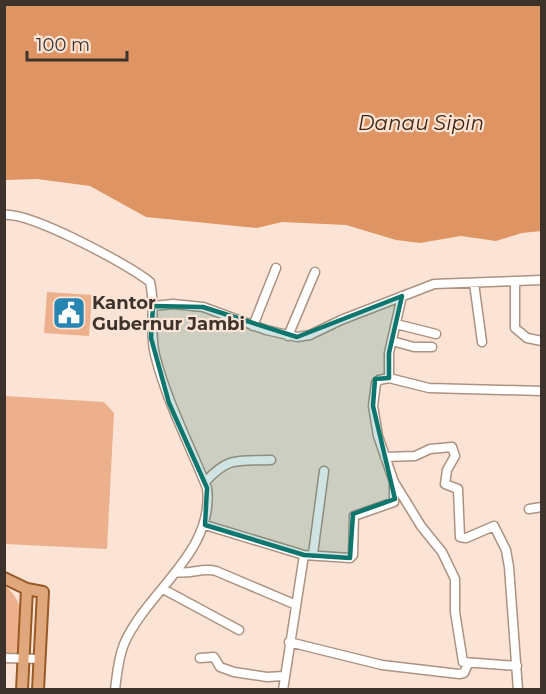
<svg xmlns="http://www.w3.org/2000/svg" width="546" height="694" viewBox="0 0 546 694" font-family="Montserrat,sans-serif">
  <rect width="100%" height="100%" fill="#fbe4d5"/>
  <path fill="#ecb18c" d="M47 292 92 295 89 336 44 333Z
    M5 396 104 402 114 413 107 549 5 544Z
    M4 585C28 602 21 630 19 655L5 654Z"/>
  <path fill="#df9563" d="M5 4 541 5V231L522 233 496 241 461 236 420 243 396 240 346 225 282 222 257 228 146 217 90 186 37 179 6 180Z"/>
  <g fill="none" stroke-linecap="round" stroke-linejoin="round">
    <g stroke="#ad9281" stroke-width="11">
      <path id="minor" d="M4 215C30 212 128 264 150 282 156 306 149 331 155 355 167 402 189 443 207 488 215 552 147 591 124 644 118 659 117 674 115 690
        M474 283 482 342
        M515 283V328L527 338 542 341
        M402 296 389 353V378L429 388 542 391
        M153 306 173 304 203 307 266 330 297 337 310 335 341 320 434 284 542 280
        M396 324 436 334
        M253 326 276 268
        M288 336 315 272
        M392 341 414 347H432
        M389 378 379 380 376 383 373 406 378 436 394 482 421 526 442 552 455 579V612L463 662 517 666
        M385 457 415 456 430 449 452 447 455 456 447 470 445 484 458 489 460 537 466 538 494 526 506 550 509 567 518 690
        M205 482C229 456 237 461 271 460
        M529 509 542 507
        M205 525 304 555 283 690
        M313 554 324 471
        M304 555 350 558 353 555 354 516 394 502V483
        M176 572C190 575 202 567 216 571L294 604
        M163 589 239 630
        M289 642 382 665 459 674 464 673 468 664
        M4 658 40 659
        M200 658 214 657 220 667 234 672 267 677 284 676"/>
    </g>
    <g stroke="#995926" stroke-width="14">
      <path id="major" d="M4 578 27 589 43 592 38 690
        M22 690 27 589"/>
    </g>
    <use href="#minor" stroke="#fff" stroke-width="8"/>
    <use href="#major" stroke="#dfa77b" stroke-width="10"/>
  </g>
  <path fill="#0f766e" fill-opacity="0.2" stroke="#0f766e" stroke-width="4.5" stroke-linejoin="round" d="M402 296 389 353V378L375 379 373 406 395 499 353 514 350 558 304 555 205 525 207 488 169 403 151 338 153 306 203 307 297 337Z"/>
  <defs>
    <g id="civic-square" transform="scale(1.725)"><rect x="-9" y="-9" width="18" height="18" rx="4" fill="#2785b1" stroke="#fbe4d5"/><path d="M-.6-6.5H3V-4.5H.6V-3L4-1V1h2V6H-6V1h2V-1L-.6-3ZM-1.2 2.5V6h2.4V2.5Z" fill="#fff"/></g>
  </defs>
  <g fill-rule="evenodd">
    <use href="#civic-square" x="69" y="313"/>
  </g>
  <g text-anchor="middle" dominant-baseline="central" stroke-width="4.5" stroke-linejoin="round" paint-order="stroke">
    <g font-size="18" font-weight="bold" fill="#3e332c" stroke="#fbe4d5" text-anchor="start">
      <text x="92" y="303">Kantor<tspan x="92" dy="21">Gubernur Jambi</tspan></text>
    </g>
    <g font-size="20" font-style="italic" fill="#42240f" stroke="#fbe4d5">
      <text x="421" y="123">Danau Sipin</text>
    </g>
  </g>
  <rect width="546" height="694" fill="none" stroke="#3e332c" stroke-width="12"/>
  <path d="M27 51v9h100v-9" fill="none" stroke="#3e332c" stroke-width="3"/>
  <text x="36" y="51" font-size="18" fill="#3e332c" stroke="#fbe4d5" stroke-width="4.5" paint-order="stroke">100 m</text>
</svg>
